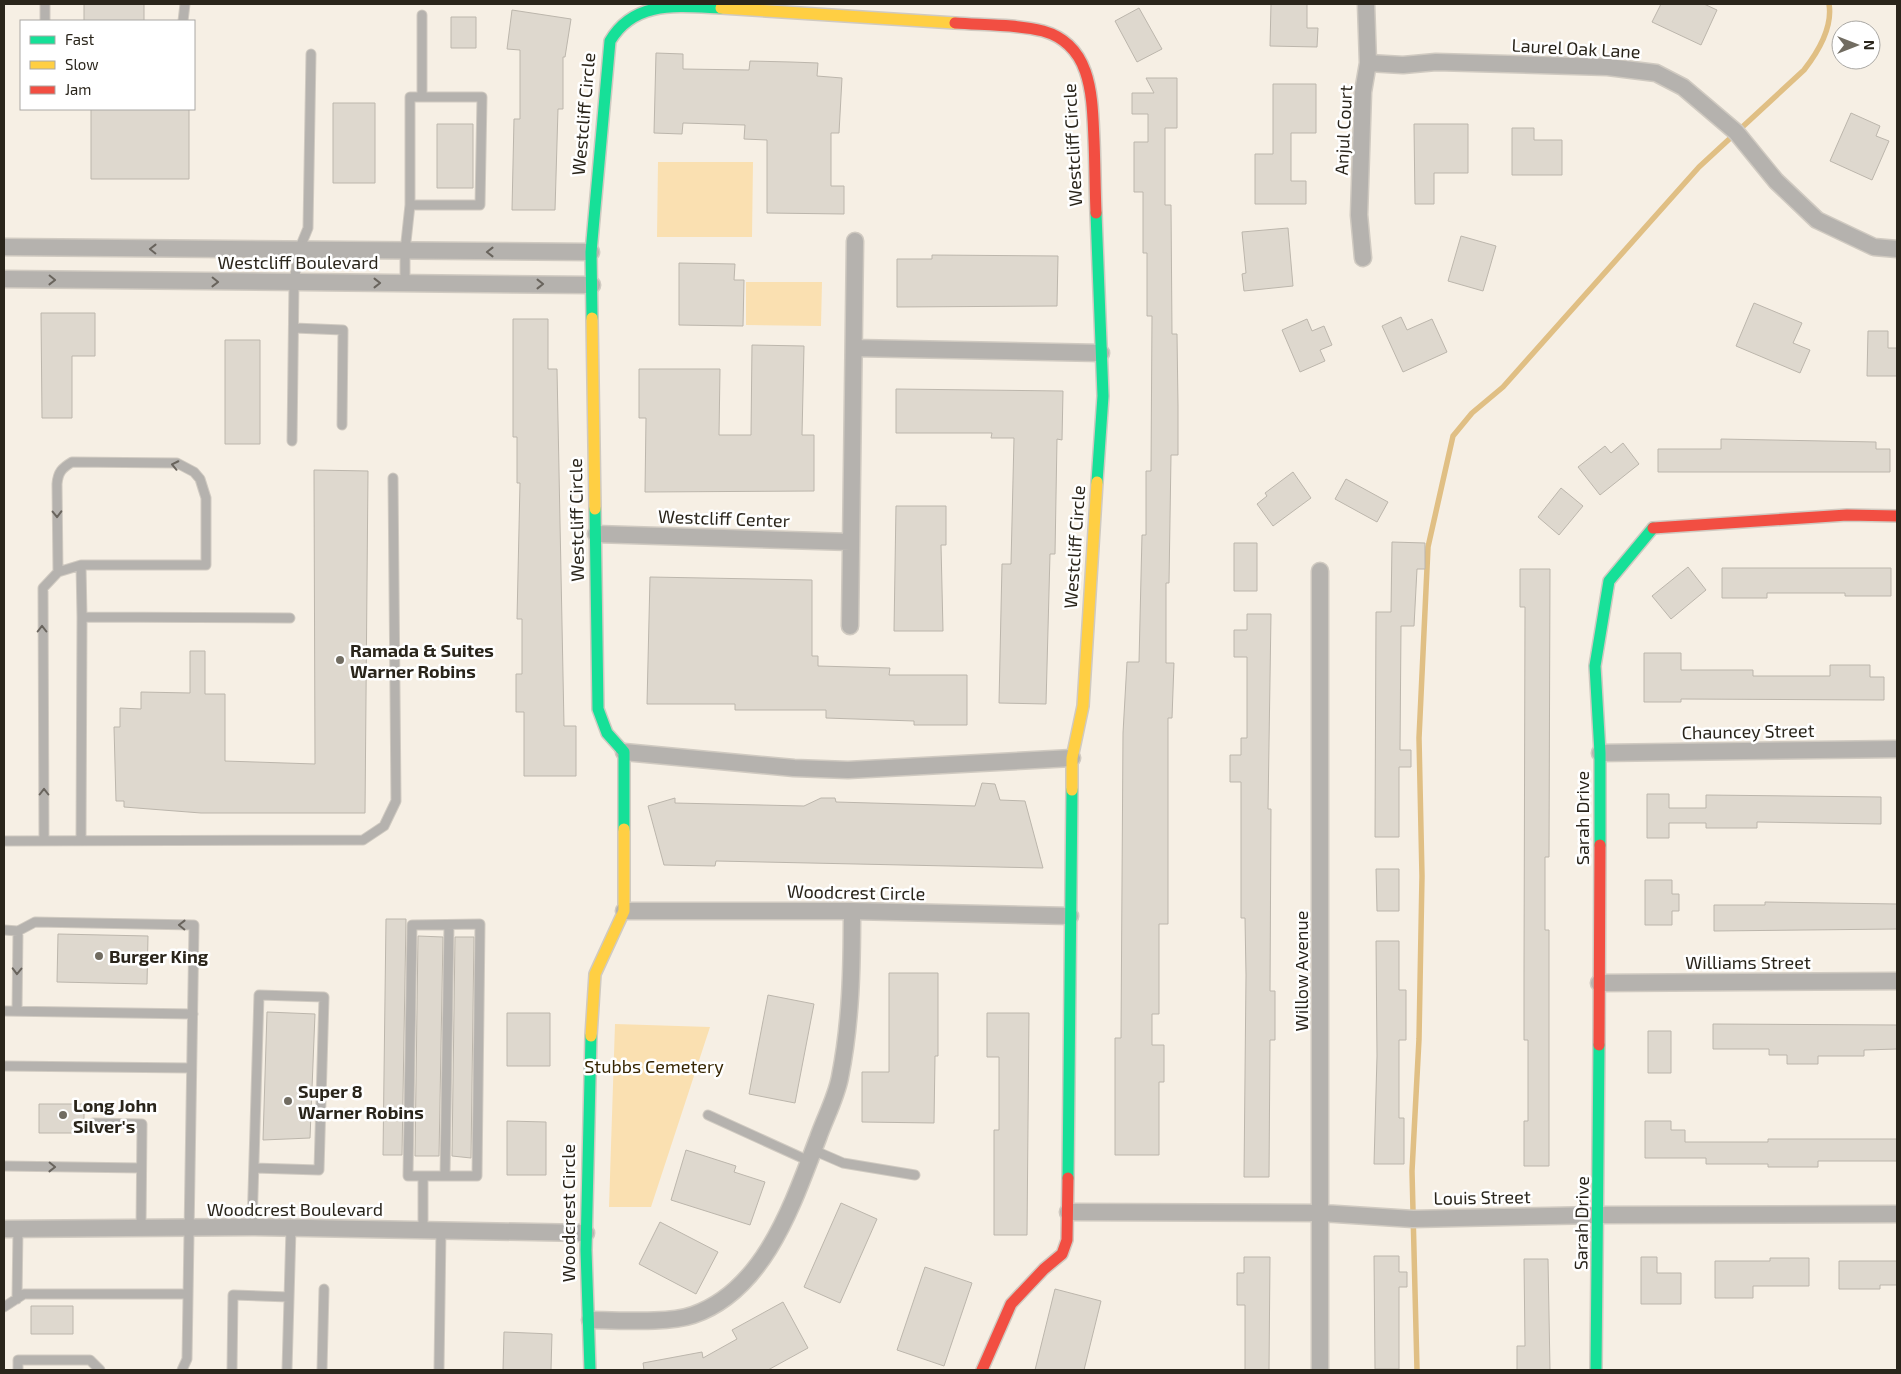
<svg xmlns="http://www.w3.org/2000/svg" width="1901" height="1374" viewBox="0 0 1901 1374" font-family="'Exo 2',sans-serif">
  <rect width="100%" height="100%" fill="#f6efe4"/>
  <path fill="#fae0b1" d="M658 162H753L752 237H657Z
    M746 282H822L821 326 746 325Z
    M615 1024 710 1027 651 1207H609Z"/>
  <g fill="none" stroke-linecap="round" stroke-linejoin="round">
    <path stroke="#e0bf84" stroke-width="5.5" d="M1417 1370 1412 1171 1419 1039 1422 876 1419 738 1428 547 1453 436 1472 413 1503 387 1699 167 1804 70C1818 52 1833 28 1829 4"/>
  </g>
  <path fill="#ded8ce" stroke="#bcb6ac" d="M84 4H144V21H84Z
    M1271 4H1307V28H1318L1317 47 1270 46Z
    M1661 4H1704L1717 10 1701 45 1652 22Z
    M1139 8 1162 49 1137 62 1115 21Z
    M512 10 571 19 565 57H563V109H558L555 210H512L514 119H520V50L507 49Z
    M451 17H476V48H451Z
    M656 53 683 54V69L749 70 750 61 791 62 818 63 817 76 842 78 839 133H831V186H844V214L767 213V140L744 139 745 125 683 123 682 134 654 133Z
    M1146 78H1177V128H1165V205H1171L1172 334H1177L1178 406V455H1171L1169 583H1166V663H1174L1172 718H1168V924H1159V1014H1152V1045H1164V1082H1159V1155H1115V1038H1121L1123 733 1127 662H1139L1142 535H1146V471H1151L1152 316H1147V253H1143V192H1134V142H1148V114H1132V93H1154Z
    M1273 84H1316V133H1291V181H1306V204H1255V154H1273Z
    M333 103H375V183H333Z
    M91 109H189V179H91Z
    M1851 113 1880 126 1876 136 1889 141 1872 180 1830 161Z
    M437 124H473V188H437Z
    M1414 124H1468V173H1434V204H1415Z
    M1512 128H1534V140H1562V175H1512Z
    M1288 228 1293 286 1244 291 1242 274 1246 273 1242 232Z
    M1461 236 1496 246 1483 291 1448 281Z
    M932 255 1058 256 1057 306 897 307V259H932Z
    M679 263 735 264 734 280H744L743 326 679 325Z
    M1754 303 1802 323 1793 343 1810 350 1800 373 1736 346Z
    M41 313H95V356H72V418H42Z
    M1401 317 1407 330 1432 319 1447 352 1403 372 1382 326Z
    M513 319H548V369H557L564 726H576V776H524V712H516V674H522V619H517L520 483H517V437H513Z
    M1307 319 1312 331 1324 326 1332 345 1320 350 1325 361 1300 372 1282 330Z
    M1868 331H1888V348H1897V376H1867Z
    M225 340H260V444H225Z
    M752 345 804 346 802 435H814V491L645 492 646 418H639V369H720L719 435H751Z
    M896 389 1063 391 1062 440 1057 439 1055 554H1050L1046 704 999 703 1002 564H1011L1014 438H991L992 433H896Z
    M1721 439 1876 442V449H1890V472H1658V449H1721Z
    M1623 443 1639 464 1600 495 1578 467 1605 446 1611 453Z
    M314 470 368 471 365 813H201L124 807V801H116L114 727H120V708L141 709V692L190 693V651H205V694H225V761L315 764Z
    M1293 472 1311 498 1273 526 1257 504 1267 496 1265 493Z
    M1346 479 1388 502 1377 522 1335 499Z
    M1561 488 1583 506 1559 535 1538 517Z
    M896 506H946V545H941L943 631H894Z
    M1392 542 1425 543V569H1417L1414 626H1401L1400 750H1411V767H1399V837H1375L1376 612H1391Z
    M1234 543H1257V591H1234Z
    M1688 567 1706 590 1671 619 1652 596Z
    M1722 568H1891V596H1845V593H1767V598H1722Z
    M1520 569H1550L1549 857H1545V930H1549V1166H1524V1121H1528V1040H1524V976L1525 607H1520Z
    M650 577 812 580V656H818V666L890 668 889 675H967V725H914V721L826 718V710H735V704H647Z
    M1247 614H1271L1268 809H1271L1270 991H1275V1040H1270L1269 1177H1244L1246 975 1245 918H1241V782H1230V755H1241V738H1247V657H1234V630H1247Z
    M1644 653H1681V670H1753V676H1830V665H1870V677H1884V700L1681 699V702H1644Z
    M982 783 995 784 1000 800 1025 801 1043 868 716 861 715 866 664 865 648 806 675 798V803L804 806 821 798H835L836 802 975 806Z
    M1647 794H1669V808H1706V795L1881 797V824L1757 822V828H1706V823H1669V838H1647Z
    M1376 869H1399V911H1377Z
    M1645 880H1672V894H1679V911H1672V925H1645Z
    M1765 902 1897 904V929L1714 931V905H1765Z
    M386 919H406L402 1155H383Z
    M58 934 148 936 147 984 57 982Z
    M418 936 443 937 439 1156H415Z
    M455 937H474L471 1158 452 1156Z
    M1376 941H1399V990H1406V1040H1399V1118H1404V1164H1374L1377 1056Z
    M889 973H938V1056H935L934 1123 862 1122V1072H889Z
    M768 995 814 1004 795 1103 749 1094Z
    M267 1012 315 1014 310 1138 263 1140Z
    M507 1013H550V1066H507Z
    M987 1013H1029L1027 1235H994V1130H999V1057H987Z
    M1713 1024 1897 1025V1049L1864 1050V1056H1818V1064H1787V1055H1769V1049H1713Z
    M1648 1031H1671V1073H1648Z
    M39 1104H84V1133H39Z
    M507 1121 546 1122V1175H507Z
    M1645 1121H1671V1130H1685V1142H1768V1139H1897V1161H1818V1167H1768V1164H1706V1158H1645Z
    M686 1150 736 1166 734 1172 765 1182 750 1225 671 1200Z
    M841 1203 877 1219 840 1303 804 1287Z
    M660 1222 718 1252 696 1294 639 1264Z
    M1374 1256H1399V1272H1407V1287H1399V1369H1375Z
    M1244 1257H1270L1269 1370H1245V1305H1237V1273H1244Z
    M1641 1257H1657V1273H1681V1304H1641Z
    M1770 1258H1809V1286H1753V1298H1715V1261H1770Z
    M1524 1259H1548L1550 1370H1517V1346H1525Z
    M1839 1261H1897V1285H1880V1289H1839Z
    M925 1267 972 1283 944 1366 897 1350Z
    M1055 1289 1101 1301 1084 1370H1035Z
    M783 1302 808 1348 768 1370H644L643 1363 702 1352 703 1358 737 1339 732 1330Z
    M31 1306H73V1334H31Z
    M504 1332 552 1334 551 1370H503Z"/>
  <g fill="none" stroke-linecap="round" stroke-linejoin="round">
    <g stroke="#d0cac1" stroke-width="11">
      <path id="lane" d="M45 4V21
        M183 21 185 4
        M422 97V15
        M405 283V251L410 205V97H482L480 205H410
        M294 328 343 330 342 425
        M292 441 294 282 299 250 308 228 311 54
        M58 572 57 484C58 472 62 468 72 462L177 463 194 472 200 479 206 498V565H81
        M81 840 82 617 290 618
        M4 841 363 840 384 826 396 801 393 478
        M44 841 43 588 58 572 81 565 82 617
        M480 924 477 1176H408L412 925Z
        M4 930 18 931 35 922 194 925 187 1359 182 1370
        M4 1011 193 1014
        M17 1011 18 931
        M4 1066 191 1068
        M708 1115 809 1161
        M93 1123 142 1124 141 1228
        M813 1150 843 1163 915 1175
        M4 1166 141 1168
        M445 1176 449 925
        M252 1227 259 995 324 997 319 1170 254 1168
        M423 1230V1176
        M17 1299 18 1229
        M4 1307 24 1294H187
        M18 1370V1360H90L100 1370
        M232 1370 233 1295 289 1297
        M287 1370 291 1228
        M322 1370 324 1289
        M439 1370 441 1230"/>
    </g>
    <g stroke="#d0cac1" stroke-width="19">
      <path id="street" d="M1368 63 1403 65 1436 62 1608 67 1656 73 1683 87 1736 132 1776 181 1817 220 1874 247 1897 249
        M4 247 591 252
        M1363 258 1359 215 1363 92 1368 63 1366 4
        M4 279 592 285
        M854 348 1101 353
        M596 534 851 542
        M1320 571V1370
        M850 626 855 241
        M624 752 794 768 848 770 1072 758
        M1600 753 1897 749
        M624 911H852L1070 916
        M1599 983 1897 981
        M1068 1212 1321 1213 1413 1219 1599 1215 1897 1214
        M4 1229 252 1227 586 1233
        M590 1320C619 1320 666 1324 693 1315 765 1290 793 1203 818 1138 825 1118 836 1098 840 1077 851 1022 852 967 852 911"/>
    </g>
    <g stroke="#d0cac1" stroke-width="14">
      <path id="fast" d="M1096 213 1103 396 1097 482
        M592 318 591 252 610 41C634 0 677 6 721 8
        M595 509 598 709 607 733 624 752V829
        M1600 845V753L1595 666 1609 581 1653 528
        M1068 1178 1072 790
        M590 1370 586 1250 591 1036
        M1596 1370 1599 1045"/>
    </g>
    <g stroke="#d0cac1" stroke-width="14">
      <path id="slow" d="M721 8 955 23
        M592 318 595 509
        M1072 790V758L1083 706 1097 482
        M591 1036 595 974 624 911V829"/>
    </g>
    <g stroke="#d0cac1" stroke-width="14">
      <path id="jam" d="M955 23C983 25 1015 24 1043 31 1093 45 1092 98 1094 140 1095 164 1095 188 1096 213
        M1653 528 1847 515 1897 516
        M1599 1045 1600 845
        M982 1370 1011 1304 1044 1269 1062 1254 1067 1240 1068 1178"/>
    </g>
    <use href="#lane" stroke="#b5b2ae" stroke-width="9"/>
    <use href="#street" stroke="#b5b2ae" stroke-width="16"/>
    <use href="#fast" stroke="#16e098" stroke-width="11"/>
    <use href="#slow" stroke="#ffcf43" stroke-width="11"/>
    <use href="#jam" stroke="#f24e42" stroke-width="11"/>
  </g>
  <defs><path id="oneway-chevron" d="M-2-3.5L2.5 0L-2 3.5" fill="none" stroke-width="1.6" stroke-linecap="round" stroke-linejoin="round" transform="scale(1.25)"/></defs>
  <g stroke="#69645d">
    <use href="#oneway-chevron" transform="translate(153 249) rotate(-179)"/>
    <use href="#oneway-chevron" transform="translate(490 252) rotate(-180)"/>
    <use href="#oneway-chevron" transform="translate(52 280) rotate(1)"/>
    <use href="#oneway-chevron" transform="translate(215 282) rotate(1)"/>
    <use href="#oneway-chevron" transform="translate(377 283)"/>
    <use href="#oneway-chevron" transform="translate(540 284)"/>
    <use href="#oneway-chevron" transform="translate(175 465) rotate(-168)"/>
    <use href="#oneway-chevron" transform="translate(57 514) rotate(89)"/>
    <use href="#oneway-chevron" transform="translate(42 629) rotate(-90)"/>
    <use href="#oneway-chevron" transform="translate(44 792) rotate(-90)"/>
    <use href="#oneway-chevron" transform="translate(182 925) rotate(-179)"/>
    <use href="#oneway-chevron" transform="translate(17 971) rotate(91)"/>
    <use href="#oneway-chevron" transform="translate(52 1167) rotate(1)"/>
  </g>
  <g fill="#716c61" stroke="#fff" stroke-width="2">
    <circle cx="340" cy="660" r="5"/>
    <circle cx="99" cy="956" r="5"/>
    <circle cx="288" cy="1101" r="5"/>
    <circle cx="63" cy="1115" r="5"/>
  </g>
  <g text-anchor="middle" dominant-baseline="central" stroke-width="5" stroke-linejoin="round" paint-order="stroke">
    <g font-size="18" fill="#2a251b" stroke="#fff">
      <text transform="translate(1576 48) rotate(3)">Laurel Oak Lane</text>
      <text transform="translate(583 114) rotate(-85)">Westcliff Circle</text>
      <text transform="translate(1343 130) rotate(-87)">Anjul Court</text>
      <text transform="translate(1072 145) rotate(-93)">Westcliff Circle</text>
      <text x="298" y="262">Westcliff Boulevard</text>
      <text transform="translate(724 518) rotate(2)">Westcliff Center</text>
      <text transform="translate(576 520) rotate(-91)">Westcliff Circle</text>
      <text transform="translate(1074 547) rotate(-86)">Westcliff Circle</text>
      <text transform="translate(1748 731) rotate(-1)">Chauncey Street</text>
      <text transform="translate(1582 818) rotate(-90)">Sarah Drive</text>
      <text transform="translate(856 892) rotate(1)">Woodcrest Circle</text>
      <text x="1748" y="962">Williams Street</text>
      <text transform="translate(1301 971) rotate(-90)">Willow Avenue</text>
      <text transform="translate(1482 1197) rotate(-1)">Louis Street</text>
      <text x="295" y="1209">Woodcrest Boulevard</text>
      <text transform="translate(568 1213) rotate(-90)">Woodcrest Circle</text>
      <text transform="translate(1581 1223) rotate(-89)">Sarah Drive</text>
    </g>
    <g font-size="18" font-weight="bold" fill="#2a251b" stroke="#fff" text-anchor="start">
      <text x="350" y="650">Ramada &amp; Suites<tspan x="350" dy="21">Warner Robins</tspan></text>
      <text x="109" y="956">Burger King</text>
      <text x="298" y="1091">Super 8<tspan x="298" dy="21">Warner Robins</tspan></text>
      <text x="73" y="1105">Long John<tspan x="73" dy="21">Silver's</tspan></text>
    </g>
    <g font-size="18" fill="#372602" stroke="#fff">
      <text x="654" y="1066">Stubbs Cemetery</text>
    </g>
  </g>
  <rect width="1901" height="1374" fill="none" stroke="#2a251b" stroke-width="10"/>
  <rect x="20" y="20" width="175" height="90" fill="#ffffff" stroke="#aaa8a4"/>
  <rect x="30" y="36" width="25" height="8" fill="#16e098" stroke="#aaa8a4"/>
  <text x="65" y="45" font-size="15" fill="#2a251b">Fast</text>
  <rect x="30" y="61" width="25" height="8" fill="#ffcf43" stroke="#aaa8a4"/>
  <text x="65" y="70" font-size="15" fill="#2a251b">Slow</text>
  <rect x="30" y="86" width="25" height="8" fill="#f24e42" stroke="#aaa8a4"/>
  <text x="65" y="95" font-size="15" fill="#2a251b">Jam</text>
  <g transform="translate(1856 45) rotate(90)"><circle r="24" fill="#ffffff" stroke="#aaa8a4"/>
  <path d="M0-4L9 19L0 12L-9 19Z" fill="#716c61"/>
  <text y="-8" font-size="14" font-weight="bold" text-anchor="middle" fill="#2a251b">N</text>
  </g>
</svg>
